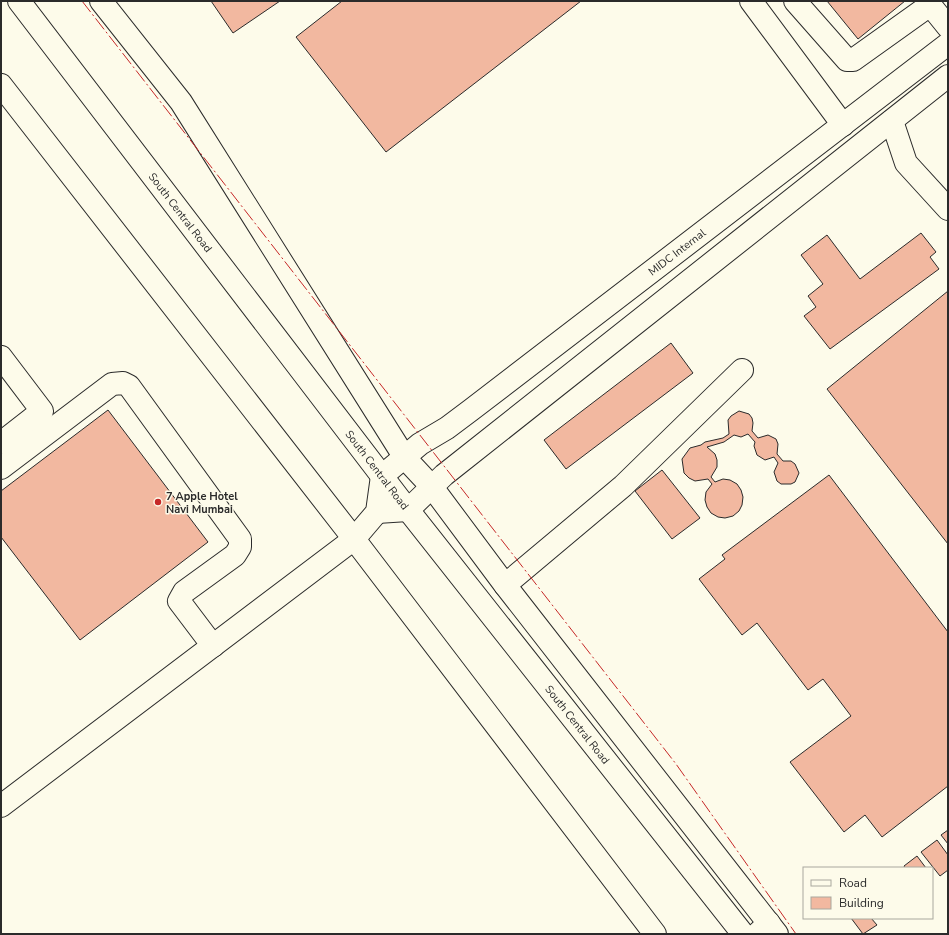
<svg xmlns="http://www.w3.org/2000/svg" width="949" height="935" viewBox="0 0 949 935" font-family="'Nunito Sans',sans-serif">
  <rect width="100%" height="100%" fill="#fdfbea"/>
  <path fill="#f2b8a0" stroke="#2b2b2b" d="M211 1H280L233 33Z
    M342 1H581L386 152 296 37Z
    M827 1H905L858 39Z
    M921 233 936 252 930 257 939 269 830 349 804 316 816 307 808 296 823 284 801 255 827 235 860 279Z
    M948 291V544L827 389Z
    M671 343 693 373 566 469 544 440Z
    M108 410 208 542 80 640 1 537V491Z
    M739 411 749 414 752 418 753 423 752 431 758 438 768 435 776 439 778 444 777 454 783 461H791L795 464 799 473 795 482 791 484H781L777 481 774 472 778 463 774 457 765 460 757 455 754 446 755 442 748 434 741 437 734 435 724 442 707 447 715 454 717 460V467L711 477 715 482 723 479 730 480 737 484 741 490 743 497 742 505 739 511 733 516 725 518 718 517 711 513 707 507 705 500 706 492 712 484 708 479 695 481 689 478 684 473 682 459 690 448 701 445 705 442 723 438 729 434 728 420 731 416Z
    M662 470 700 518 672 539 635 491Z
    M829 475 948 632V786L882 837 865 815 844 832 790 762 851 716 823 679 808 690 757 623 742 635 699 579 725 559 722 555Z
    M948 830V844L941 835Z
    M937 840 948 855V870L940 876 921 852Z
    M917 856 926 868H905L904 866Z
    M851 918H871L877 925 863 934Z"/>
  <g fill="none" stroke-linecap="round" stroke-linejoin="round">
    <g stroke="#2b2b2b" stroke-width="24">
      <g id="minor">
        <path d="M751 1 843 125"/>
        <path d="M795 1 847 60H853L930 5"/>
        <path d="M927 1 948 27"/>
        <path d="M1 85 354 539 655 934"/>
        <path d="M892 121 906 163 948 209"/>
        <path d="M1 357 42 411 1 443"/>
        <path d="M1 468 112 384 123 383 129 386 240 539V547L235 555 184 592 179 601 213 646"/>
        <path d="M377 512 408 510 444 475 948 76"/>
        <path d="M505 585 623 486 742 370"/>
        <path id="s1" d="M1 806 354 539 377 512 382 476 420 444 447 428 471 410 948 44"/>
        <path d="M757 934 769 923"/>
      </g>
    </g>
    <g stroke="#2b2b2b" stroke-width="24">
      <g id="major">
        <path id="s2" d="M19 1 401 501 743 934"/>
        <path d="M101 1 181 102 405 458 432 487 505 585 777 934"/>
      </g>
    </g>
    <use href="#minor" stroke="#fdfbea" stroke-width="22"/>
    <use href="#major" stroke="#fdfbea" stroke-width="22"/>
    <path stroke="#c62828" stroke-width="1" stroke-dasharray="14 3 2 3" stroke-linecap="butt" d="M82 1 676 764 796 934"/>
  </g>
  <circle fill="#c62828" stroke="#fdfbea" stroke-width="1.5" cx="158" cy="502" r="4"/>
  <g text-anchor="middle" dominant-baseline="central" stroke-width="3" stroke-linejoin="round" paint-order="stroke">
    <g font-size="11" fill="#2b2b2b" stroke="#fdfbea">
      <text stroke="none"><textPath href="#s2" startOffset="266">South Central Road</textPath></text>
      <text stroke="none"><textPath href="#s1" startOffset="885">MIDC Internal</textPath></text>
      <text stroke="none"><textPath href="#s2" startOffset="590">South Central Road</textPath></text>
      <text stroke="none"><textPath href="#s2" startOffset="914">South Central Road</textPath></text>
    </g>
    <g font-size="11" font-weight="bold" fill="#2b2b2b" stroke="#fdfbea" text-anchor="start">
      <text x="166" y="496">7 Apple Hotel<tspan x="166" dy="13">Navi Mumbai</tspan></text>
    </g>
  </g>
  <rect width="949" height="935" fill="none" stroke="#2b2b2b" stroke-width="4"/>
  <rect x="803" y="867" width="130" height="52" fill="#fdfbea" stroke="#a9a89e"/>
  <rect x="811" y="880" width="20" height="6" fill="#fdfbea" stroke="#a9a89e"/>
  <text x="839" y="887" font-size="12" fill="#2b2b2b">Road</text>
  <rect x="811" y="897" width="20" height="12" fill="#f2b8a0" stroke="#a9a89e"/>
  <text x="839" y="907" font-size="12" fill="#2b2b2b">Building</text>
</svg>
